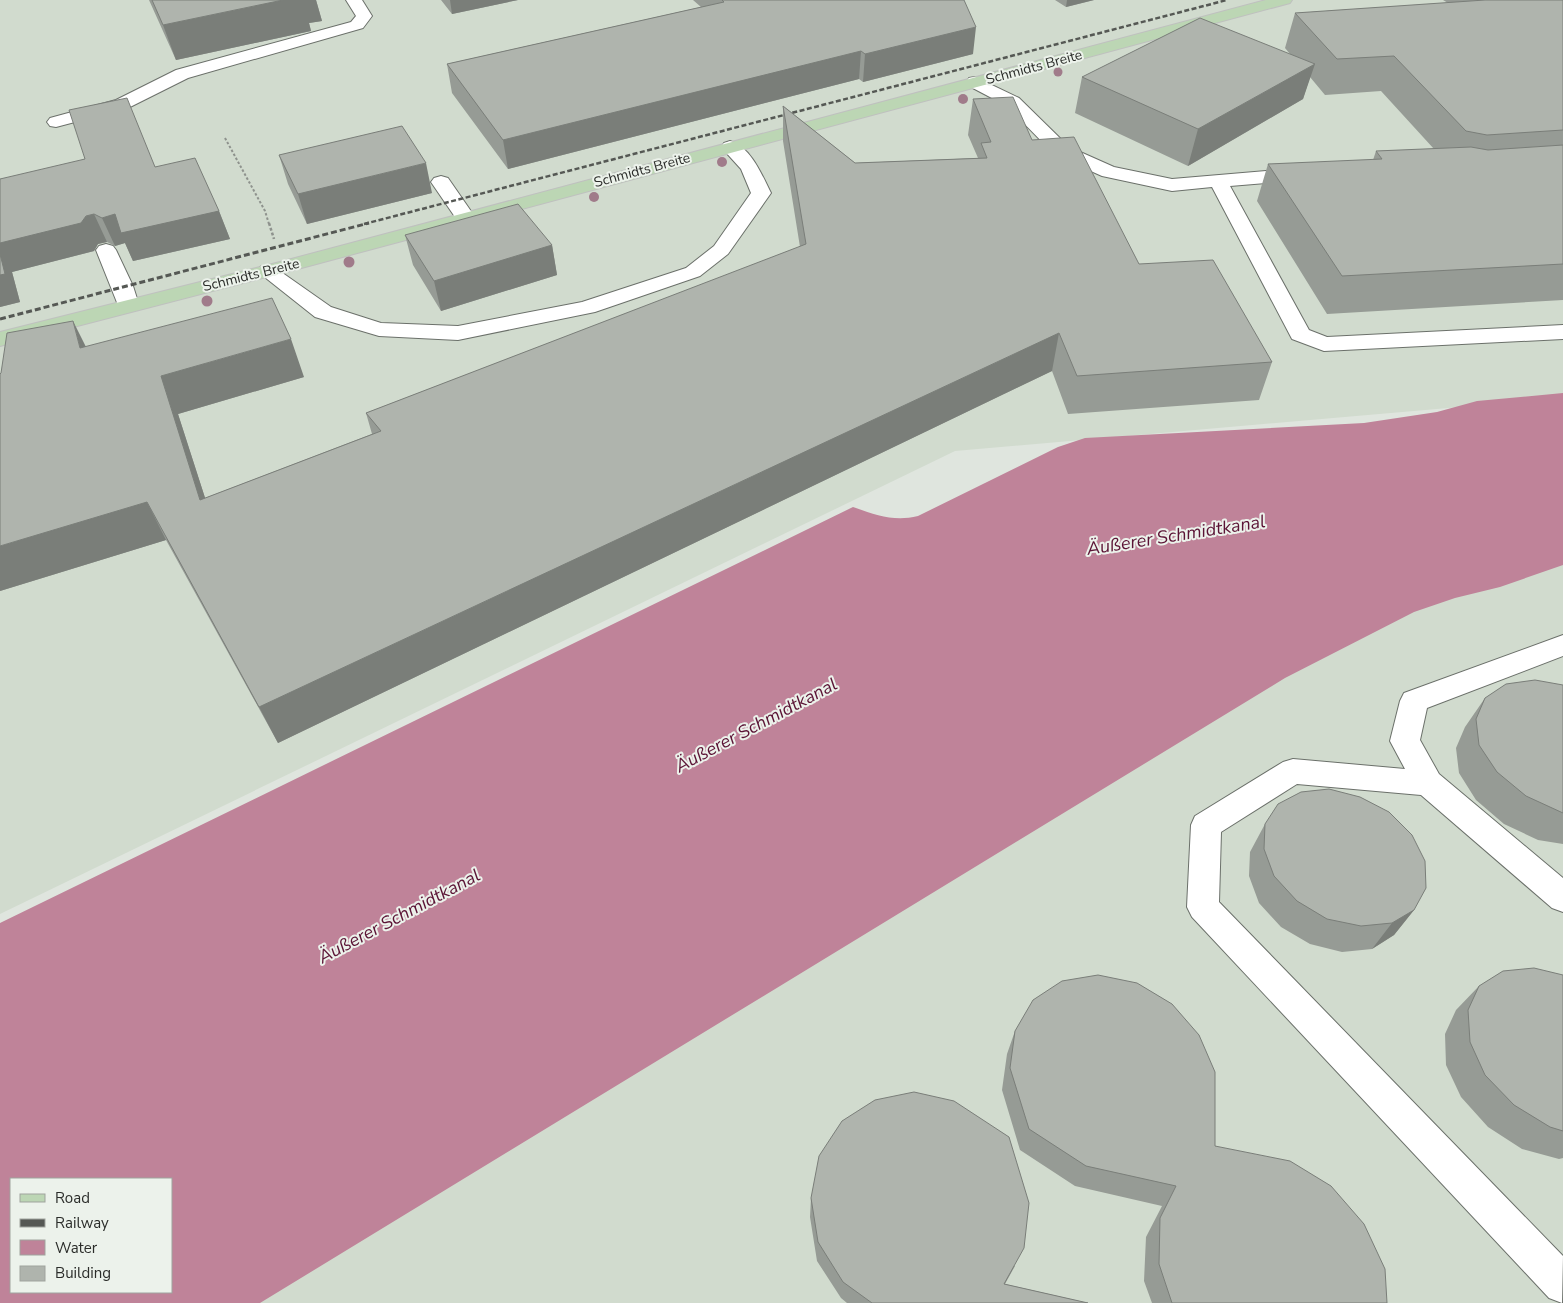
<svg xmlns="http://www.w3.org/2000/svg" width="1563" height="1303" viewBox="0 0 1563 1303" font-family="'Nunito Sans',sans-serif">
  <rect width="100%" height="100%" fill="#dfe5de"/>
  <path fill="#d1dbce" d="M0 0H1563V398L955 451 0 914Z
    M1563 557V1303H191L1194 675Z"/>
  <path fill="#bf8399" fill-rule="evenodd" d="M1563 393V565L1500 587 1455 598 1414 612 1285 678 260 1303H0V923L853 507C876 515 894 522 918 516L1058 447 1085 438 1364 423 1437 412 1477 401ZM11 1179H171V1292H11Z"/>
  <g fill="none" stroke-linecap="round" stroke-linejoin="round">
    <g stroke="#6b706a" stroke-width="2">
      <path id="minor" d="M346 0H362L372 16 363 28 188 78 128 108 56 127 50 126 47 122 50 118 116 100 176 70 351 22 356 16Z
        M975 77 1019 98 1069 147 1114 167 1172 179 1302 168 1309 170 1311 174 1309 178 1302 180 1230 186 1309 330 1327 337 1563 325V339L1324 351 1292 339 1212 187 1172 191 1102 176 1055 155 1007 106 969 86 966 82 969 78Z
        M730 141C751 147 762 175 771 193L728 254 700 276 595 312 458 340 379 336 315 317 257 271 260 267 267 265 274 267 331 307 381 323 458 326 582 302 686 268 714 246 751 193 741 169 721 147 724 143Z
        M441 176 448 178 475 217 472 221H458L455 217 431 182 434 178Z
        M106 244 113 246 116 250 133 286 139 305 136 310 128 311 120 310 96 250 99 246Z
        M1563 635V656L1427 708 1420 740 1439 774 1563 878V912L1552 908 1421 795 1297 784 1221 832 1219 902 1563 1256 1562 1303 1549 1298 1192 917 1187 907 1191 825 1195 816 1283 762 1293 759 1405 769 1390 741 1400 701 1404 693Z"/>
    </g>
    <g stroke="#bfc0bf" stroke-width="2">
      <path id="major" d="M1266 0H1292L1290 3 294 270 0 346V332L280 262Z"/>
    </g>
    <path stroke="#8e928d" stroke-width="2" stroke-dasharray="2.5 2" stroke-linecap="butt" d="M225 138 265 211 269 224"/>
    <path stroke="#8e928d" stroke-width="2.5" stroke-dasharray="3 2" stroke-linecap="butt" d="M269 223 274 239"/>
    <use href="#minor" fill="#fff" fill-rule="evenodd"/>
    <use href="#major" fill="#bcd6b4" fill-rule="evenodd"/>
    <path stroke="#555854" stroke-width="2.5" stroke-dasharray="5 2.5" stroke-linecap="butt" d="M364 224 1227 0"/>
    <path stroke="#555854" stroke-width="3" stroke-dasharray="6 3" stroke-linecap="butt" d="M0 319 369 223"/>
  </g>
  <g fill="#a07b8a">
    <circle cx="1058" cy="72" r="4.5"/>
    <circle cx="963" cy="99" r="5"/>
    <circle cx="722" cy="162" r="5"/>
    <circle cx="594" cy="197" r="5"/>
    <circle cx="349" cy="262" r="5.5"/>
    <circle cx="207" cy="301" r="5.5"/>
  </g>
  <path fill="#969b95" d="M149 0H316L322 21 309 23 311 31 176 60Z
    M441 0H518L452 14Z
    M693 0H964L973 54 863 82 859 79 508 169 452 93 447 64 701 7Z
    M1055 0H1094L1066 7Z
    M1443 0H1563V300L1327 314 1257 201 1268 164 1373 160 1376 151 1434 149 1381 91 1325 95 1310 77 1303 99 1188 166 1075 113 1082 77 1290 54 1285 48 1295 13 1448 3Z
    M973 99 1032 140 1139 264 1272 362 1259 400 1068 414 1052 371 278 743 166 540 0 591 86 347 304 377 178 414 205 498 372 434 366 413 800 247 783 141V106L855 163 978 158 968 135Z
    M279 155 432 193 307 224 288 184Z
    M155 167 219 211 230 239 133 261 125 243 115 246 107 242 98 244 94 251 12 272 20 302 0 307V179Z
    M405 235 552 245 557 275 441 311 413 265Z
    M1563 685V844L1538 840 1504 824 1476 800 1459 773 1456 748 1465 727 1485 698Z
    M1265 824 1414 910 1394 935 1372 949 1342 952 1310 944 1281 927 1259 903 1249 876 1250 852Z
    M1563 975V1158L1559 1159 1522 1149 1488 1127 1461 1097 1446 1065 1445 1034 1456 1010 1479 986Z
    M1015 1031 1215 1146 1387 1303H1152L1144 1281 1146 1237 1162 1206 1075 1186 1020 1150 1002 1090 1007 1054Z
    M811 1198 1015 1266 1005 1284 1088 1303H847L841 1298 817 1261 810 1217Z"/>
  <path fill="#7a7e79" d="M283 0H316L322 21 309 23 311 31 176 60 163 25Z
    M450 0H518L452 14Z
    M1067 0H1094L1066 7Z
    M976 27 973 54 863 82 865 54Z
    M861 51 859 79 508 169 503 140Z
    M1315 64 1303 99 1188 166 1198 129Z
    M426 163 432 193 307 224 298 194Z
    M219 211 230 239 133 261 125 243 115 246 102 218 115 214Z
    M94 214 107 242 98 244 94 251 12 272 20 302 0 307V243Z
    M552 245 557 275 441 311 434 281Z
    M73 321 92 359 80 348Z
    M1059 333 1052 371 278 743 259 707Z
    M291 339 304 377 178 414 218 538 200 500 161 376Z
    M147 502 166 540 0 591V546Z
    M1414 910 1394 935 1372 949 1392 923Z"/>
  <path fill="#afb4ad" stroke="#7a7e79" d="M152 0H283L163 25Z
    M722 0H964L976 27 865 54 861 51 503 140 447 64 724 2Z
    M1485 0H1563V130L1487 135 1466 131 1394 56 1337 59 1295 13Z
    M1200 18 1315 64 1198 129 1082 77Z
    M1013 97 1032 140 1074 137 1139 264 1213 260 1272 362 1077 376 1059 333 259 707 147 502 0 546V374L1 373 7 333 73 321 80 348 272 298 291 339 161 376 200 500 381 431 366 413 806 244 783 106 855 163 987 158 981 143 991 142 973 99Z
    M127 98 155 167 195 158 219 211 121 233 115 214 102 218 94 214 86 216 81 223 0 243V179L85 159 69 110Z
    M402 126 426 163 298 194 279 155Z
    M1563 145V264L1342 276 1268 164 1382 159 1376 151 1471 147 1488 150Z
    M518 204 552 245 434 281 405 235Z
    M0 254 5 274 0 275Z
    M1535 680 1563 685V813L1526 796 1497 772 1479 745 1476 719 1485 698 1506 684Z
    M1329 789 1360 797 1389 812 1412 835 1425 861 1426 888 1414 910 1392 923 1361 926 1327 919 1297 901 1274 876 1264 849 1265 824 1278 804 1301 792Z
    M1534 968 1563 975V1131L1550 1127 1514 1105 1485 1075 1470 1042 1468 1010 1479 986 1503 971Z
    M1098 975 1137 983 1172 1004 1199 1035 1215 1072V1146L1290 1161 1331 1186 1364 1224 1385 1269 1387 1303H1172L1159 1264 1160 1218 1176 1186 1086 1166 1029 1129 1010 1068 1015 1031 1033 1000 1062 981Z
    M914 1092 954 1101 1009 1137 1029 1203 1024 1248 1004 1284 1088 1303H872L843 1282 818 1242 811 1198 819 1156 842 1121 875 1100Z"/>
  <g text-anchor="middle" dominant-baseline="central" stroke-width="4" stroke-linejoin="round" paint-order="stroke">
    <g font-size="14" fill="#2b2d2a" stroke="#ecf2eb">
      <text transform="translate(1034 67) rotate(-15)">Schmidts Breite</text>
      <text transform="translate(642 170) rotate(-15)">Schmidts Breite</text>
      <text transform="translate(251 275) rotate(-14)">Schmidts Breite</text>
    </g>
    <g font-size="18" font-style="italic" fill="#5b1335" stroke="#ecf2eb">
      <text transform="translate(1176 535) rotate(-9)">Äußerer Schmidtkanal</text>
      <text transform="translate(756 725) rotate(-28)">Äußerer Schmidtkanal</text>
      <text transform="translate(399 916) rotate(-28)">Äußerer Schmidtkanal</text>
    </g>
  </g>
  <rect x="10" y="1178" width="162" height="115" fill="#ecf2eb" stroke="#9fa39e"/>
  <rect x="20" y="1194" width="25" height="8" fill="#bcd6b4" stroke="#9fa39e"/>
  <text x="55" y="1203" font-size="15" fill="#2b2d2a">Road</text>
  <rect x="20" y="1219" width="25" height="8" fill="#555854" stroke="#9fa39e"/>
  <text x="55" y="1228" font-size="15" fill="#2b2d2a">Railway</text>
  <rect x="20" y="1240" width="25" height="15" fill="#bf8399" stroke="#9fa39e"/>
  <text x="55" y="1253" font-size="15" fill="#2b2d2a">Water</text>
  <rect x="20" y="1266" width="25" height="15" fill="#afb4ad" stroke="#9fa39e"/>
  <text x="55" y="1278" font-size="15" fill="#2b2d2a">Building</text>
</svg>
